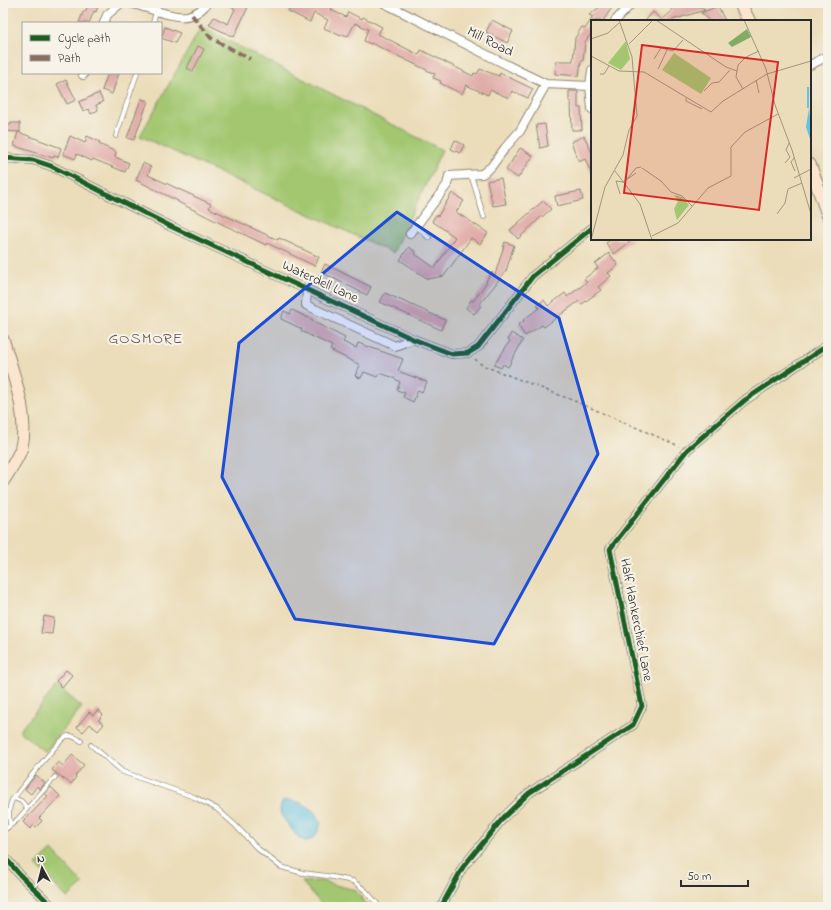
<svg xmlns="http://www.w3.org/2000/svg" width="831" height="910" viewBox="0 0 831 910" font-family="'Indie Flower',sans-serif">
  <rect width="100%" height="100%" fill="#f7f3e8"/>
  <filter id="ink" filterUnits="userSpaceOnUse"><feTurbulence type="fractalNoise" baseFrequency=".025" numOctaves="2"/><feDisplacementMap in="SourceGraphic" scale="8" xChannelSelector="R" yChannelSelector="G"/><feConvolveMatrix kernelMatrix="1 2 1 2 8 2 1 2 1" color-interpolation-filters="sRGB"/></filter>
  <filter id="wash" filterUnits="userSpaceOnUse"><feTurbulence type="fractalNoise" baseFrequency=".012" numOctaves="4" result="noise"/><feDisplacementMap in="SourceGraphic" scale="16" xChannelSelector="R" yChannelSelector="G"/><feGaussianBlur stdDeviation="0.9" result="paint"/><feColorMatrix in="noise" values="0 0 0 0 0 0 0 0 0 0 0 0 0 0 0 0 0 1.4 0 .05"/><feComposite in="paint" operator="in"/></filter>
  <g filter="url(#wash)">
    <rect width="100%" height="100%" fill="#ebddb9"/>
    <path fill="#a3c771" stroke="#67794e" d="M201 27 442 150 393 253 140 136Z
      M57 686 82 707 45 752 19 731Z
      M52 850 83 884 67 898 36 865Z
      M320 881 355 890 369 907H324L302 882Z"/>
    <path fill="#63c1e1" stroke="#477686" d="M288 800C303 802 315 808 321 823 318 832 316 839 306 841 305 841 301 839 300 839 297 836 281 816 281 814 279 809 281 805 283 801Z"/>
    <g id="blocks">
      <path fill="#dfa9a5" d="M89 3H99L96 12 94 11 89 23H79L83 12H85Z
        M223 3H245L249 5 234 37 209 25 214 17 228 24 235 9Z
        M292 3H329L333 5 331 10 346 17 348 12 362 19 363 17 382 27 378 34 419 55 421 50 473 76 474 73 477 74 480 69 499 76 500 73 533 89 528 98 512 91 509 98 490 90 488 95 466 85 462 94 440 83 441 81 433 78 435 74 371 43V44L364 41 368 29 355 23 348 36 342 34 341 36 324 28 328 20 314 13 310 22 288 11Z
        M602 3H615L603 21H592V32L585 42 583 61H581L579 76 555 74 556 61H573L575 38 582 27 585 29 593 17 589 15 600 7Z
        M681 3H693L705 10 669 21H645L653 12 662 20 672 11 671 9 673 8 672 5Z
        M718 6 725 21H708L706 16 701 13Z
        M492 20 513 31 507 43 486 32Z
        M165 27 180 33 175 43 161 38Z
        M198 46 204 49 193 71 187 68Z
        M108 73H119L112 94 102 90Z
        M66 80 76 100 67 104 57 84Z
        M569 91H578V108H581L582 130H572L571 101H569Z
        M99 93 103 102 96 105 98 110 91 114 89 109 83 111 79 102Z
        M141 99 148 101 134 140 127 138Z
        M11 123H20V132L3 131V124L11 125Z
        M545 124 548 146 540 148 536 125Z
        M18 132 61 148 58 157 54 156 53 158 14 146Z
        M70 136 85 143 87 136 100 142 99 144 116 152 115 157 129 163 125 172 93 159 92 161 77 154 75 159 63 154Z
        M584 136 592 153V175L585 159 579 162 571 142Z
        M455 140 464 145 460 153 451 149Z
        M520 148 533 156 518 178 506 170Z
        M143 163 151 167 148 175 211 204 209 208 278 240 279 238 319 257 315 266 267 243 266 245 220 223 178 202V201L136 180Z
        M501 178 506 204 493 206 487 181Z
        M581 191 583 200 557 206 555 196Z
        M452 193 464 201 456 212 488 233 480 244 471 238 444 276 428 279 400 260 409 247 416 252 415 254 435 268 455 237 432 221 436 215 438 216Z
        M543 201 551 209 542 217V216L518 239 510 230Z
        M612 239H634L614 254 606 243Z
        M505 242 514 245 506 271 479 305 481 306 474 314 466 308 471 300 473 301 487 282 486 281 492 272 495 275Z
        M609 253 618 265 608 273 611 276 598 287 601 290 582 304 579 301 544 327 542 325 525 336 518 325 524 321 523 320 539 308 537 305 544 300 548 306 565 293 567 297 587 282 584 279 598 268 595 264Z
        M325 264 371 287 367 295 321 272Z
        M385 293 445 320 441 330 380 302Z
        M292 310 313 320 312 321 345 338 343 342 356 348 358 343 403 359 398 371 427 382 422 392 418 390 413 402 403 397 405 393 397 390 400 382 392 377 379 373 377 377 364 372 361 378 355 376 360 365 330 350 332 346 301 331 302 329 281 319 284 311 290 314Z
        M511 333 523 340 508 367 503 364 501 368 494 365 510 341 508 339Z
        M44 616 54 618 52 634 41 633Z
        M66 670 72 675 62 687 56 681Z
        M98 710 103 715 98 720 104 724 98 731 90 724 83 732 77 727 89 712 93 715Z
        M72 755 84 765 75 776 76 777 71 784 52 770 58 762 63 766Z
        M36 775 45 783 40 789 37 786 31 794 25 789Z
        M51 787 60 796 39 818 42 821 36 827 34 825 30 829 23 822 48 796 45 794Z"/>
    </g>
  </g>
  <g filter="url(#ink)">
    <use href="#blocks" fill-opacity="0" stroke="#8b8472" stroke-width="1"/>
    <g fill="none" stroke-linecap="round" stroke-linejoin="round">
      <g stroke="#8b8472" stroke-width="5.5">
        <path id="lane" d="M153 23 156 11
          M116 136 137 73
          M471 175 484 217
          M416 226 429 238
          M91 745 123 772 194 797 217 809 235 825 257 848 281 867 303 873 327 876 353 881 366 891 380 907
          M14 798 21 801 27 808
          M10 825C9 815 8 809 12 800 21 789 59 739 67 736 73 734 77 739 81 741
          M3 831 17 820 55 777"/>
      </g>
      <g stroke="#8b8472" stroke-width="10">
        <path id="street" d="M129 3C154 7 187 31 207 3
          M384 3 521 72 546 84 590 86
          M615 21 632 3
          M104 23 107 15 121 3
          M810 65 828 56
          M592 70 590 86 592 109
          M83 75 84 73
          M3 158 33 160 51 166 170 226 413 339 452 354 468 353 478 347 533 276 592 228
          M410 234 447 185 449 176 482 174 491 167 505 148 520 131 546 84
          M307 289 306 305 395 346 413 339
          M3 855 20 875 53 907
          M441 907 463 867 504 817 529 793 633 725 642 706 610 549 687 450 745 400 828 345"/>
      </g>
      <g stroke="#8b8472" stroke-width="14">
        <path id="secondary" d="M740 3 749 21
          M810 165 828 216
          M3 340C12 372 30 415 21 449 17 460 9 471 3 481"/>
      </g>
      <path stroke="#8b8472" stroke-width="1.5" stroke-dasharray="3 3" stroke-linecap="butt" d="M475 359 482 365 577 402 679 446"/>
      <use href="#lane" stroke="#fff" stroke-width="4"/>
      <use href="#street" stroke="#fff" stroke-width="8"/>
      <use href="#secondary" stroke="#fbe5cf" stroke-width="12"/>
      <path stroke="#8d6e63" stroke-width="4" stroke-dasharray="8 4" stroke-linecap="butt" d="M192 15 211 38 250 59"/>
      <g stroke="#f7f3e8" stroke-width="8">
        <path id="cycleway" d="M3 158 33 160 51 166 170 226 413 339 452 354 468 353 478 347 533 276 592 228
          M3 855 20 875 53 907
          M441 907 463 867 504 817 529 793 633 725 642 706 610 549 687 450 745 400 828 345"/>
      </g>
      <use href="#cycleway" stroke="#1b5e20" stroke-width="5"/>
    </g>
  </g>
  <path fill="#1d4ed8" fill-opacity="0.2" stroke="#1d4ed8" stroke-width="3" stroke-linejoin="round" d="M397 212 559 318 598 454 494 644 295 619 222 477 239 343Z"/>
  <g text-anchor="middle" dominant-baseline="central" stroke-width="4" stroke-linejoin="round" paint-order="stroke">
    <g font-size="14" fill="#2b2b2b" stroke="#f7f3e8">
      <text transform="translate(490 42) rotate(27)">Mill Road</text>
      <text transform="translate(320 282) rotate(25)">Waterdell Lane</text>
      <text transform="translate(636 620) rotate(79)">Half Hankerchief Lane</text>
    </g>
    <g font-size="16" letter-spacing="1" fill="#6a5756" stroke="#f7f3e8">
      <text x="146" y="339">GOSMORE</text>
    </g>
  </g>
  <g transform="translate(591 20)">
    <rect width="220" height="220" fill="#ebddb9"/>
    <path d="M35 21 39 39 30 50 17 43ZM83 33 120 58 110 74 71 50ZM83 175 91 177 98 185 86 200 83 189 87 181Z" fill="#a3c771"/>
    <path d="M156 9 160 17 141 27 137 23Z" fill="#82ac63"/>
    <path d="M218 88 220 109V122L215 107Z" fill="#63c1e1"/>
    <path fill="none" stroke="#63c1e1" stroke-width="2" d="M217 67V88"/>
    <path fill="none" stroke="#9e9680" stroke-width="1" d="M65 0 135 47 146 51M153 0 175 49 184 85 201 130 220 194M0 19 17 13 28 3M38 24 62 0M0 36 28 51 53 52 120 92 132 81 176 54 220 41M63 39 70 28 82 31 92 20M67 49 76 30M9 54H13L18 46M165 60 168 73M152 69 145 57 147 45 155 37 168 31M113 71 121 63 128 62 139 50M95 78V81L111 89M203 138 200 142 204 151M194 143 199 137 195 130 198 123M51 148 70 161 80 172 91 176 101 186M24 151 49 184 61 220M203 158 220 149M36 159 45 148 50 147M29 174 25 161 32 162 45 153M186 194 194 183 197 169 211 163M61 216 87 203 117 168 140 156V127L154 112 187 94M0 220 14 167 32 135 38 110 46 96 41 37 28 0"/>
    <path fill="#d62828" fill-opacity="0.15" stroke="#d62828" stroke-width="2" d="M51 25 187 42 168 190 33 173Z"/>
    <rect width="220" height="220" fill="none" stroke="#2b2b2b" stroke-width="2"/>
  </g>
  <rect width="831" height="910" fill="none" stroke="#f7f3e8" stroke-width="16"/>
  <rect x="22" y="22" width="140" height="52" fill="#f7f3e8" stroke="#a5a39c"/>
  <rect x="30" y="35" width="20" height="6" fill="#1b5e20" stroke="#a5a39c"/>
  <text x="58" y="42" font-size="12" fill="#2b2b2b">Cycle path</text>
  <rect x="30" y="55" width="20" height="6" fill="#8d6e63" stroke="#a5a39c"/>
  <text x="58" y="62" font-size="12" fill="#2b2b2b">Path</text>
  <g transform="translate(42 868) rotate(353)" stroke="#f7f3e8" stroke-width="3" paint-order="stroke">
  <path d="M0-3L7 15L0 10L-7 15Z" fill="#2b2b2b"/>
  <text y="-6" font-size="11" font-weight="bold" text-anchor="middle" fill="#2b2b2b">N</text>
  </g>
  <path d="M681 880v6h67v-6" fill="none" stroke="#2b2b2b" stroke-width="2"/>
  <text x="687" y="880" font-size="12" fill="#2b2b2b" stroke="#f7f3e8" stroke-width="3" paint-order="stroke">50 m</text>
</svg>
